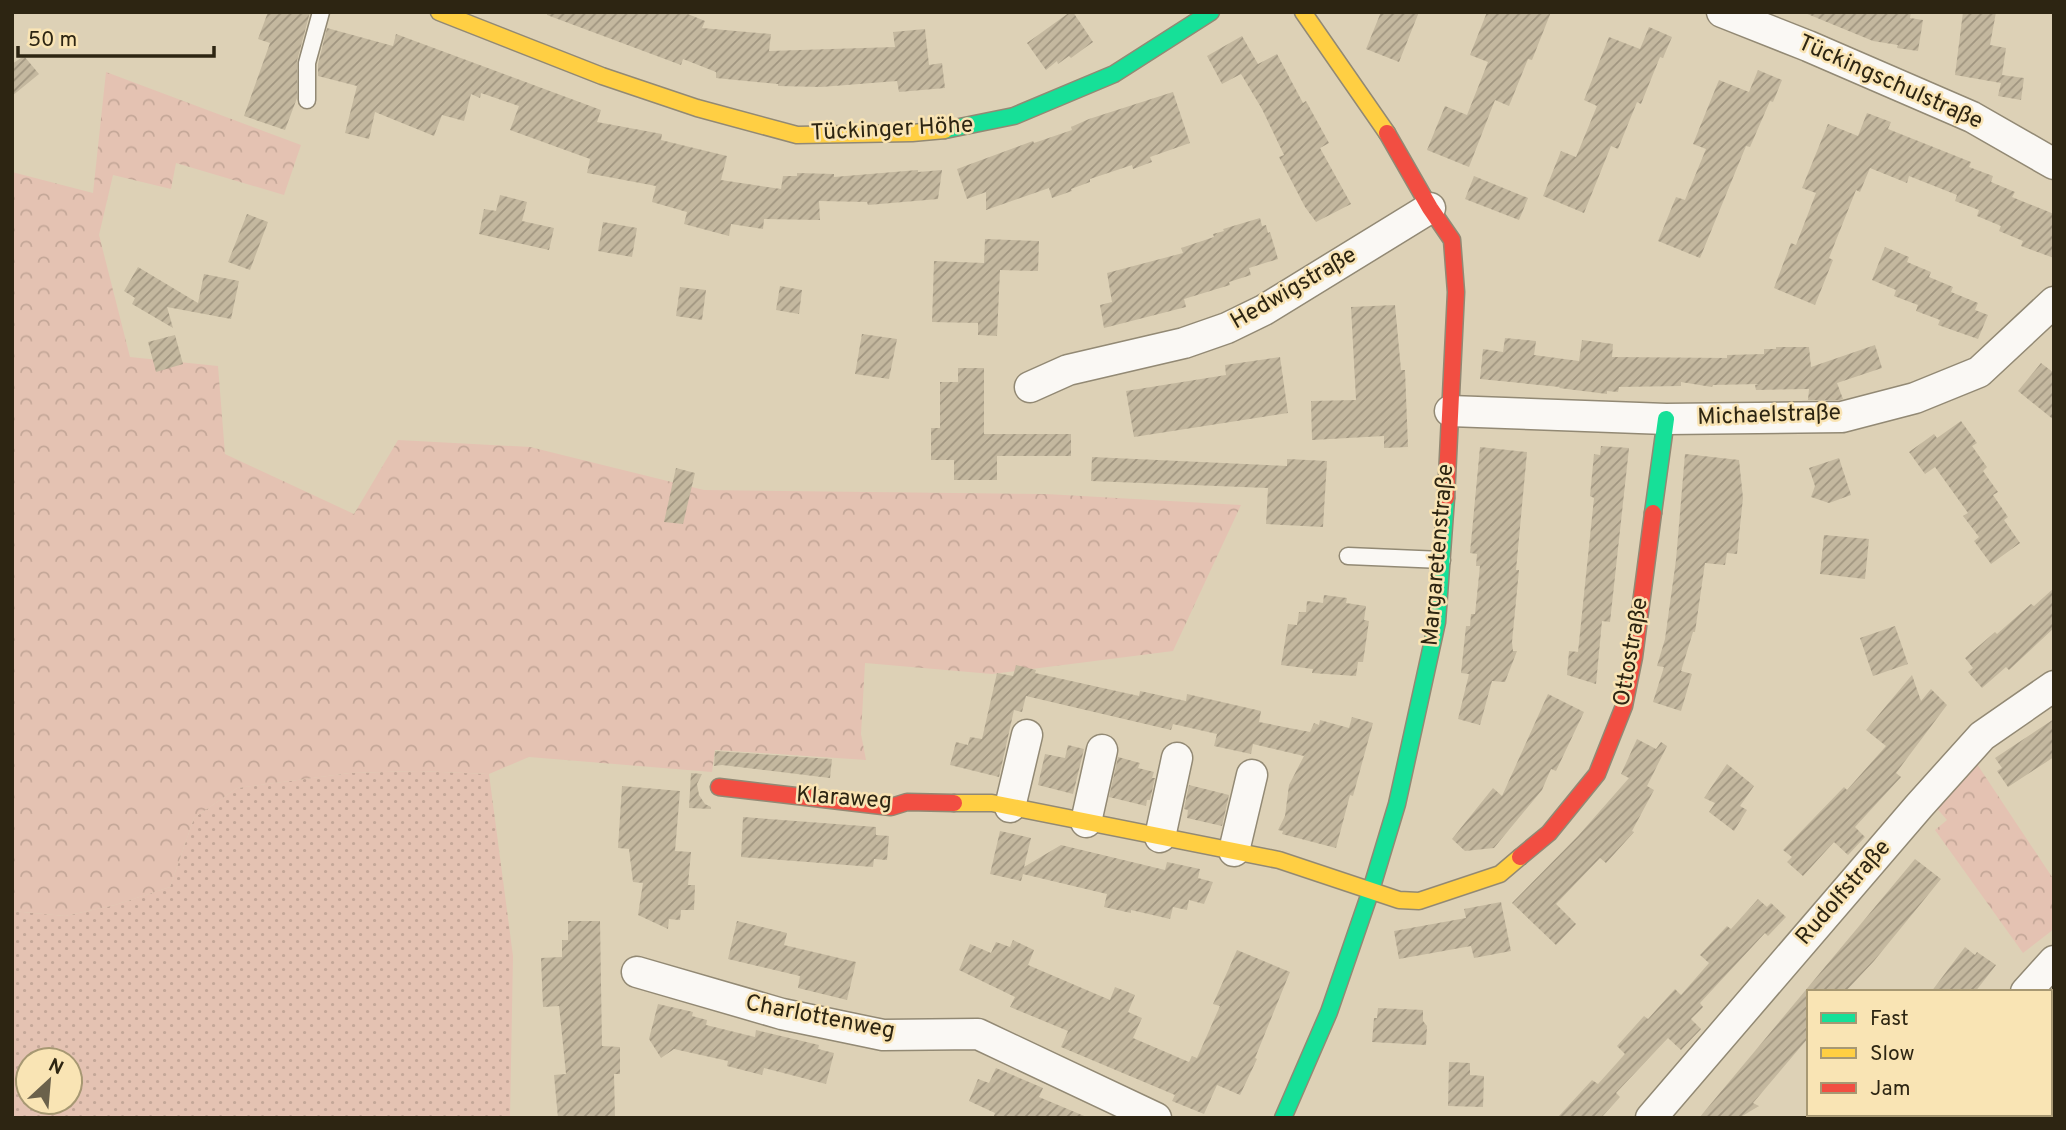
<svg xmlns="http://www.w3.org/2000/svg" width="2066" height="1130" viewBox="0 0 2066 1130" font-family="Overpass,sans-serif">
  <defs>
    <pattern id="grass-dots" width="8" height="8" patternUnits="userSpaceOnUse" patternTransform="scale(1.75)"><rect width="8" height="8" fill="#e4c2b2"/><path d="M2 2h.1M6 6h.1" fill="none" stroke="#c4a798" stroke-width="1.8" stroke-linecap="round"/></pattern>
    <pattern id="forest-crowns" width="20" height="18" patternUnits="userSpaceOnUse" patternTransform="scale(1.75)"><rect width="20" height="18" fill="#e4c2b2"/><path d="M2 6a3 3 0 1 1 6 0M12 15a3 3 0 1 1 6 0" fill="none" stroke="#c4a798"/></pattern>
    <pattern id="building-hatch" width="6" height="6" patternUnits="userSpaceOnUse" patternTransform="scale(1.75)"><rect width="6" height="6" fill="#c4b89f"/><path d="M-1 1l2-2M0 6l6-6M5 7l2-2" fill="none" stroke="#a09580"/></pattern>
  </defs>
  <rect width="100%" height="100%" fill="#ddd1b6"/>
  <path fill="url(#grass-dots)" fill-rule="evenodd" d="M418 771 489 774 513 956 510 1118H12V911L65 916 115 905 170 887 194 818 237 788 350 773ZM28 1060H70V1102H28Z"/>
  <path fill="url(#forest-crowns)" d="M106 72 301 145 284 195 176 163 171 189 113 175 99 235 130 357 218 366 225 454 354 514 398 440 530 447 704 490 1046 494 1241 505 1173 651 992 674 865 663 861 734 866 760 715 750 712 772 529 757 489 774 418 771 350 773 237 788 194 818 170 887 115 905 65 916 12 911V172L93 193Z
    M1973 758 2054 880V929L2023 953 1935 830 1947 820 1933 804Z"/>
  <path fill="url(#building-hatch)" d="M268 12H310L297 61V98L285 130 244 116 270 43 258 39Z
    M547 12H683L705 21 702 28 771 34 769 51 895 47 893 32 925 29 929 65 942 63 945 88 899 92 897 81 821 87 778 86V84L716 78V72L683 59 681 65 547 15Z
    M1070 12H1073L1093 42 1071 58 1069 56 1058 64 1057 61 1046 70 1027 43Z
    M1381 12H1419L1399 62 1366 49Z
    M1487 12H1551L1532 60 1528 59 1509 106 1495 100 1469 167 1427 150 1445 106 1467 115 1488 62 1470 55Z
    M1911 12 1910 18 1923 20 1918 51 1897 48 1898 45 1873 41 1805 13Z
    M1963 12H1996L1990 45 2006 48 2002 75 2024 78 2021 100 1998 96 2001 83 1955 75Z
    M1649 27 1672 37 1663 58 1660 57 1641 104 1637 102 1618 149 1611 146 1584 213 1543 196 1561 151 1576 157 1597 106 1584 100 1609 37 1640 49Z
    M327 28 393 46 396 34 601 110 597 122 662 134 661 140 727 156 721 180 781 189 783 176H797V173L834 174V177L918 170V172L942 170 938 199 868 205 867 202 819 201 820 220 764 219 763 229 731 224 729 236 684 224 687 212 652 202 656 186 587 173 590 159 510 130 519 106 481 93 480 98 471 94 464 121 442 115 434 136 375 112 369 139 345 133 357 86 318 76V64Z
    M1242 36 1258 64 1277 54 1303 103 1306 101 1329 143 1320 148 1351 204 1316 222 1305 207 1279 157 1284 155 1262 109 1241 74 1222 84 1207 56Z
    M24 56 39 74 12 96V64Z
    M1758 70 1782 80 1773 102 1770 101 1750 147 1746 146 1700 258 1658 241 1676 197 1685 200 1706 149 1693 144 1719 80 1749 92Z
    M1173 92 1190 143 1150 157 1152 162 1133 169 1132 165 1090 179V182L1071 189 1072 191 1052 198 1049 188 986 210V192L967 199 957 169 1033 141 1034 143 1072 130 1071 127 1089 119Z
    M1867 113 1891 122 1888 129 1971 162 1969 167 1993 176 1991 182 2015 192 2012 197 2054 214V258L2021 246 2023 241 1999 231 2001 226 1977 216 1979 210 1955 201 1957 195 1909 176 1907 183 1870 168 1860 192 1856 190 1829 258 1833 260 1815 305 1774 288 1791 243 1796 245 1816 193 1802 188 1828 124 1858 136Z
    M1474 176 1528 198 1519 220 1465 199Z
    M500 195 527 202 522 221 554 228 549 250 479 234 484 209 496 211Z
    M247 214 268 222 250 270 228 262Z
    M1260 218 1262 226 1266 225 1268 233 1270 232 1278 259 1249 268 1251 275 1229 282 1230 285 1184 299 1186 307 1104 328 1100 305 1112 302 1107 273 1183 253 1181 248 1214 237 1213 234 1224 231 1223 229Z
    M603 222 637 228 632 257 598 251Z
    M985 239 1039 241 1038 271 1000 270 997 336 978 335V323L932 322 934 261 984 263Z
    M1885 247 1909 257 1907 262 1931 272 1929 277 1953 287 1951 292 1978 303 1975 310 1988 315 1978 339 1938 325 1940 320 1916 311 1918 305 1894 296 1896 290 1872 280Z
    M138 267 198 303 204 274 239 281 231 319 167 307 173 328 132 304 135 298 124 291Z
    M780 286 802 290 799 314 776 310Z
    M680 287 706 290 702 320 676 316Z
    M1395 305 1401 370H1405L1408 447 1384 448V436L1312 440 1311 401 1356 400 1351 307Z
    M862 334 897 339 889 379 855 374Z
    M175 335 183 364 156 372 148 342Z
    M1505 338 1536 341 1534 355 1579 361 1582 340 1613 344 1612 357 1727 358V355L1764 354V349H1776V347H1809L1811 367 1875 345 1882 368 1837 383 1843 399 1840 400H1808L1809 389 1756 390 1755 385 1759 384 1713 385 1712 387 1681 382V386L1619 387 1618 392 1607 391V394L1559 388 1560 387 1480 379 1483 349 1503 352Z
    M1280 357 1288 413 1134 437 1126 391 1226 375 1225 365Z
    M2041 363 2054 373V420L2018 391Z
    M958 368H984V434H1071V456H997V480H954V460H931V428H940V382H958Z
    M1961 421 1977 443 1972 446 1987 467 1983 471 1998 492 1993 495 2008 517 2004 520 2020 543 1991 564 1974 541 1979 537 1963 516 1968 513 1935 467 1925 474 1909 452 1934 434 1937 438Z
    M1601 446 1629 448 1610 622 1602 621 1596 684 1567 675 1569 651 1578 652 1594 498 1590 496 1594 454 1600 455Z
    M1480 447 1527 452 1516 570H1519L1512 642 1513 651H1517L1505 682 1492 681 1480 725 1458 719 1469 674 1461 673 1466 626H1470L1471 614H1475L1480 566H1476L1477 554 1470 553Z
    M1685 454 1739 460 1743 498 1737 554 1727 553 1725 565 1705 563 1695 632H1693L1681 671 1692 674 1681 711 1653 702 1664 667 1657 666 1665 639 1676 560Z
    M1092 457 1287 466V459L1327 461 1323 527 1266 524 1268 488 1091 481Z
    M1839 458 1851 495 1829 503 1811 497 1815 486 1809 468Z
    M676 468 695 473 683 524 664 522Z
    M1824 535 1869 539 1865 579 1820 574Z
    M2054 588V628L2009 670 2006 667 1982 688 1968 672 1973 668 1965 658 1995 632 1997 634 2031 604 2034 606Z
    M1324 595 1347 598 1346 603 1366 606 1364 620 1369 621 1363 662H1358L1356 676 1312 673 1313 669 1281 665 1288 624 1297 625 1299 612H1306L1307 601 1323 603Z
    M1895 626 1908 664 1873 676 1860 638Z
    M1016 665 1036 670 1035 673 1139 696 1140 691 1186 701 1187 694 1261 711 1259 722 1310 732 1314 723 1319 725 1320 720 1349 728 1352 717 1373 723 1353 796 1350 795 1336 848 1282 834 1283 831 1278 830 1285 816 1289 785 1304 756 1253 744 1251 754 1214 746 1217 734 1173 724 1171 730 1026 696 1022 712 1014 710 999 777 950 765 956 742 968 745 970 737 982 739 997 673 1013 676Z
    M1912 675 1921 701 1931 689 1947 705 1896 773 1901 777 1855 827 1865 837 1848 855 1834 842 1803 876 1787 862 1792 857 1783 850 1844 787 1847 790 1886 746 1866 730Z
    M1548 694 1584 712 1556 771 1551 769 1542 790 1494 848 1465 851 1452 839 1493 788 1502 796Z
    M2054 719V757L2008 787 1997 771 2002 768 1995 758Z
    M1637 739 1656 749 1661 742 1667 746 1647 786 1654 790 1632 831 1634 832 1606 863 1600 858 1556 904 1576 924 1556 945 1512 903 1578 836 1629 778 1621 774Z
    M1068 745 1084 749 1073 794 1038 785 1045 754 1065 758Z
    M715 751 832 759 830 778 722 765 714 766Z
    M1118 757 1140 763 1138 768 1154 772 1152 778H1155L1150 800H1147L1146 806 1109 797Z
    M1727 764 1754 786 1740 806 1747 810 1734 831 1709 812 1715 803 1704 798Z
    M691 773 702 774 697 784 699 795 705 804 711 807V809L689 808Z
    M1189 785 1229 795 1222 826 1187 818 1188 810 1184 809Z
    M622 786 680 791 675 851 691 852 688 885H695L694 910H681L680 920 669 919 668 929 638 915 643 883 633 882 629 849 618 848Z
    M743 817 876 827V835L889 836 887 860 874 859 873 867 741 857Z
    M1000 831 1031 838 1024 867 1061 845 1165 870 1167 862 1200 869 1198 878 1213 882 1204 904 1189 900 1187 910 1173 907 1170 919 1131 910V913L1104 907 1107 894 1023 874 1021 881 990 874Z
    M1915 859 1941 879 1874 961 1845 992H1809V1037L1753 1103 1759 1106 1739 1118H1699Z
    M1758 899 1767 907 1771 903 1786 917 1768 936 1765 933 1700 1003 1703 1007 1691 1019 1701 1029 1681 1050 1668 1038 1616 1093 1620 1097 1601 1118H1557L1592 1080 1598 1084 1625 1054 1617 1046 1644 1016 1648 1019 1675 989 1681 995 1709 963 1700 955 1727 926 1731 929Z
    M1501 902 1511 951 1474 958 1471 946 1399 959 1394 931 1466 918 1464 909Z
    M568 921H600L602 1046 620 1047V1074H614L615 1118H558L554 1075 566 1074 559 1006 543 1007 541 958 562 957V940H568Z
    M737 921 787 933 784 945 856 962 847 1000 798 988 800 976 728 959Z
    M1013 940 1034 950 1028 965 1110 1000 1115 987 1135 995 1128 1012 1142 1018 1133 1038 1189 1062 1192 1056 1197 1058 1220 1006 1213 1004 1237 950 1290 972 1255 1058 1257 1059 1240 1095 1217 1085 1204 1114 1172 1101 1175 1095 1061 1047 1068 1031 1010 1007 1015 997 959 970 970 944 991 953 996 942 1010 947Z
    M1965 947 1975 955 1977 952 1996 965 1975 992H1931Z
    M658 1004 693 1012 692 1016 707 1020 706 1025 755 1037 756 1030 819 1045 818 1049 834 1053 826 1084 764 1068 762 1075 727 1066 728 1061 674 1049 661 1058 649 1039Z
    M1378 1008 1423 1010V1021L1427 1026 1426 1045 1372 1042 1374 1018H1377Z
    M1449 1062 1470 1063V1075L1484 1076 1483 1107 1448 1106Z
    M996 1068 1043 1088 1039 1097 1089 1118H993L995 1113 969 1101 978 1079 989 1083Z"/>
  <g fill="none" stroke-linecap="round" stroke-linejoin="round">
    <g stroke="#928974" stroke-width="19">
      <path id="lane" d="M307 100V63L321 12
        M1348 556 1442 560"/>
    </g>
    <g stroke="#928974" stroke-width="33">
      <path id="street" d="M1722 12 1808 46 1972 117 2054 164
        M1030 387 1068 370 1184 343 1227 328 1264 310 1430 208
        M1450 411 1666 419 1842 417 1915 398 1979 372 2054 302
        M1010 807 1027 735
        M1086 822 1102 750
        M1160 837 1177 758
        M1234 851 1252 775
        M637 972 782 1014 883 1035 978 1034 1156 1118
        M2026 992 2054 961
        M1651 1118 1919 806 1982 736 2054 686
        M1921 1118 1924 1114"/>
    </g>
    <g stroke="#928974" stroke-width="19">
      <path id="fast" d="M945 130 1014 116 1114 74 1211 12
        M1653 513 1666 419
        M1283 1118 1329 1012 1371 890 1397 804 1437 622 1446 498"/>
    </g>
    <g stroke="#928974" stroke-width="19">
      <path id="slow" d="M439 12 602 76 697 108 797 135 912 133 945 130
        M1303 12 1387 133
        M954 803H992L1279 860 1399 900 1419 901 1500 874 1520 857"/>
    </g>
    <g stroke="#928974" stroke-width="19">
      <path id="jam" d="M1387 133 1430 208 1452 240 1456 292 1446 498
        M719 787 891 807 907 802 954 803
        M1520 857 1549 833 1597 774 1624 706 1634 657 1653 513"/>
    </g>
    <use href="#lane" stroke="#faf8f4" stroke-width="16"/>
    <use href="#street" stroke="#faf8f4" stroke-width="30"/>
    <use href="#fast" stroke="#16e098" stroke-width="16"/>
    <use href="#slow" stroke="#ffcf43" stroke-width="16"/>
    <use href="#jam" stroke="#f24e42" stroke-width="16"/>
  </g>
  <g text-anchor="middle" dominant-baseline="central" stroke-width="5" stroke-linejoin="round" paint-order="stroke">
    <g font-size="23" fill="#2d2512" stroke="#f9e4b4">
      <text transform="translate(1890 83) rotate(24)">Tückingschulstraße</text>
      <text transform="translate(892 130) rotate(-3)">Tückinger Höhe</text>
      <text transform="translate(1294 289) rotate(-30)">Hedwigstraße</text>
      <text transform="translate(1769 416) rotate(-2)">Michaelstraße</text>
      <text transform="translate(1439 555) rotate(-85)">Margaretenstraße</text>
      <text transform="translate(1632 652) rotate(-80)">Ottostraße</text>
      <text transform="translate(844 799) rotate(4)">Klaraweg</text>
      <text transform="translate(1844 893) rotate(-49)">Rudolfstraße</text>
      <text transform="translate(820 1018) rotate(11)">Charlottenweg</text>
    </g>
  </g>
  <rect width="2066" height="1130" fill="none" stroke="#2d2512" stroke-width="28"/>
  <rect x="1807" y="990" width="245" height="126" fill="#f9e4b4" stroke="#a79873" stroke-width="2"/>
  <rect x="1821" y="1013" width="35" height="10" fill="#16e098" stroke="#a79873" stroke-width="2"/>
  <text x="1870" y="1025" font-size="21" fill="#2d2512">Fast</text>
  <rect x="1821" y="1048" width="35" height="10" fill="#ffcf43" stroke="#a79873" stroke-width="2"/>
  <text x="1870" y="1060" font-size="21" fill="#2d2512">Slow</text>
  <rect x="1821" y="1083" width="35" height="10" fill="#f24e42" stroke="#a79873" stroke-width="2"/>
  <text x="1870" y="1095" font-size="21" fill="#2d2512">Jam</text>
  <g transform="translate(49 1081) rotate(26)"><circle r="33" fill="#f9e4b4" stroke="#a79873" stroke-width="2"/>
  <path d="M0-5L12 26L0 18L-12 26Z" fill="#6b614b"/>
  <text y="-10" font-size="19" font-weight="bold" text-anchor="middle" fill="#2d2512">N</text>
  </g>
  <path d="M18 46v10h196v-10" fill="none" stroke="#2d2512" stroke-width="3.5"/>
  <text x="28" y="46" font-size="21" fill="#2d2512" stroke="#f9e4b4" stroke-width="5" paint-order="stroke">50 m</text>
</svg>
